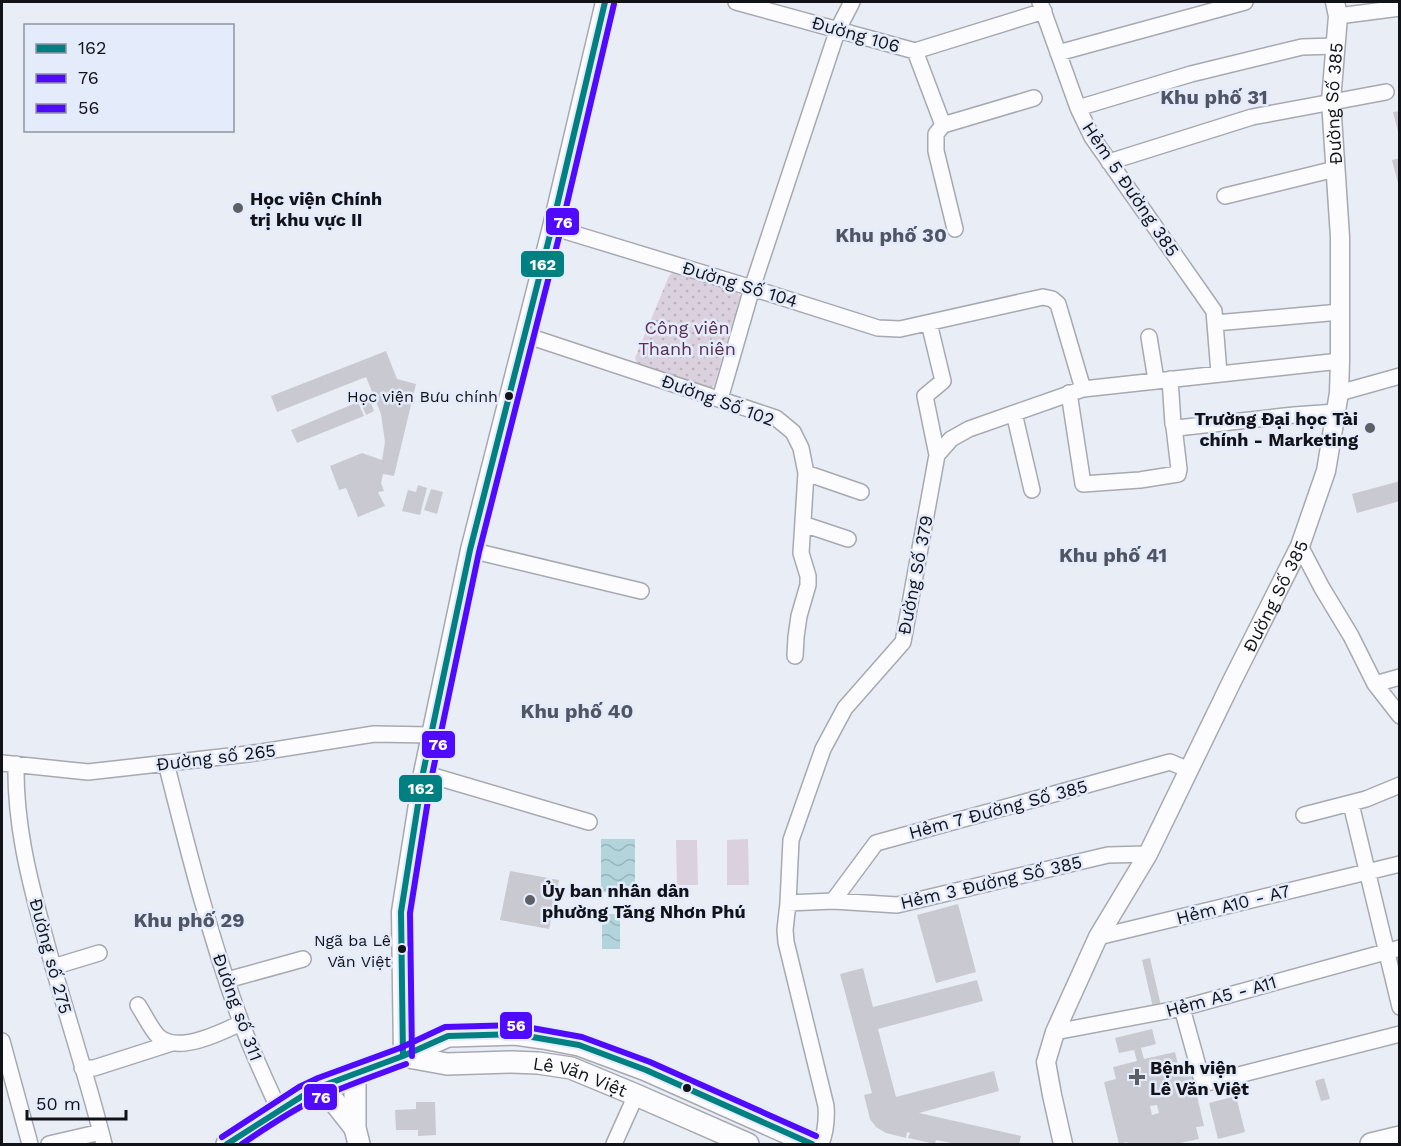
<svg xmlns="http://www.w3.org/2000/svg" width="1401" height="1146" viewBox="0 0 1401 1146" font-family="'Work Sans',sans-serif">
  <defs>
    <pattern id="park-dots" width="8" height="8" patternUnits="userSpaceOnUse" patternTransform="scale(1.5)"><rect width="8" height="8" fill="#dbd1de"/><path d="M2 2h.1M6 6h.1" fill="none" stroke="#bbb3be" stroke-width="1.8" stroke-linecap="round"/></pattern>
    <pattern id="water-waves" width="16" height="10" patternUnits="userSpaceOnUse" patternTransform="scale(1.5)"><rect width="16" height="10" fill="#b2d4db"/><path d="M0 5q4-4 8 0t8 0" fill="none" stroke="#98b5bb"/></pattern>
  </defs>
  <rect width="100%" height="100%" fill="#e9edf6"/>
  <path fill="url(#park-dots)" d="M674 271 736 290 740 297 714 386 708 388 637 363 635 358 669 276Z"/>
  <path fill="#dbd1de" d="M748 839 749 885H727V840Z
    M676 840H697L698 885H677Z"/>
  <path fill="url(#water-waves)" d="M601 839H635V892H601Z
    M602 914H620V949H602Z"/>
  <path fill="#c9cad1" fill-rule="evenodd" d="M1400 111V136H1399L1393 112Z
    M1400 158V187H1399L1392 160Z
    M386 351 397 379 416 384 394 476 383 474 381 483 384 491 378 492 385 506 358 517 346 488 339 490 330 466 362 453 382 460 385 442 381 414 366 377 277 412 271 396Z
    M369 398 374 411 366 415 360 401Z
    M358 402 364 416 297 443 291 430Z
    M1400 481V501L1357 513 1352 494Z
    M418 485 427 488 420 515 402 511 408 490 416 492Z
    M431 489 443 492 437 514 424 510Z
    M510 871 559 880 549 929 500 920Z
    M958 904 976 972 936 983 917 915Z
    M1150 958 1162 1010 1154 1012 1142 960Z
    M863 968 873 1007 977 980 983 1001 878 1029 896 1097 994 1071 999 1091 919 1113 1021 1136 1019 1144H957L936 1140 935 1144 908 1138 910 1133 907 1132 906 1138 886 1133 876 1127 870 1119 864 1095 872 1093 840 974Z
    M1152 1029 1156 1044 1141 1048 1144 1059 1175 1052 1178 1064 1189 1061 1204 1126 1196 1127 1199 1139 1175 1144H1128L1127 1142 1119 1144 1104 1082 1116 1079 1113 1067 1137 1061 1134 1050 1119 1053 1115 1038ZM1157 1105 1159 1113 1152 1115 1150 1106Z
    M1324 1078 1330 1099 1321 1101 1315 1081Z
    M1236 1096 1245 1132 1218 1139 1209 1103Z
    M416 1102H435L436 1135 418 1136V1130H396L395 1110 416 1109Z"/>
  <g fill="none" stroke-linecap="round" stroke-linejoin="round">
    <g stroke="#a7a9b1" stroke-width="18">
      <path id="minor" d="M736 2 915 51 1044 11
        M1040 2 1078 108 1092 137 1214 311 1219 373
        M1338 16 1400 8
        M915 51 943 125
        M1058 53 1245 2
        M1078 108 1191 74 1302 47 1335 46
        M1109 162 1252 117 1386 92
        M1225 196 1335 169
        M552 227 752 288 878 328 900 329 1043 297 1052 299 1058 304 1083 389
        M955 229 936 151V134L943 125 1034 98
        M929 323 943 381 925 396 937 455
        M1215 323 1340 312
        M525 335 776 418 793 432 801 448 806 473 801 553 808 576V585L799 616 796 637 795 656
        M1149 337 1156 380
        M1170 379 1173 424 1174 427 1177 428 1294 415 1336 412
        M1069 393 1083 484 1140 480 1178 474 1179 469 1174 427
        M1339 393 1400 376
        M720 399 752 288 838 29 852 2
        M1014 413 1032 490
        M806 473 861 492
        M803 524 848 539
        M1300 546 1322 588 1351 636 1375 684 1400 716
        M470 550 641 591
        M1375 684 1400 677
        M2 763 88 772 248 754 374 734 431 735
        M166 763C188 850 210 938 241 1022 252 1052 266 1081 279 1110
        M16 764C15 822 28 875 43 930 62 1002 86 1072 104 1144
        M423 773 589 822
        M1351 804 1400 1007
        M1304 815 1366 799 1400 785
        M833 901 876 843 1170 762 1189 770
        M788 903 833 901 897 905 1108 855 1148 854
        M1098 937 1400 864
        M53 967 99 953
        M227 980 303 959
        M138 1005C144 1014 152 1031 159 1037 179 1054 222 1032 241 1023
        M1182 1008 1203 1084 1400 1034
        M1055 1032 1182 1008 1400 948
        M2 1041 30 1144
        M82 1068H94L172 1043
        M49 1144 101 1132
        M614 1144 636 1095
        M821 1144C826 1131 827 1120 826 1106L786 942 785 930 788 903 791 840 823 749 845 708 903 642 937 455 951 439 969 429 1083 389 1340 361"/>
    </g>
    <g stroke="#a7a9b1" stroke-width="21">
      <g id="tertiary">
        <path d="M403 1056 401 912 423 773 470 550 552 227 605 2"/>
        <path id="s1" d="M1063 1144 1052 1095 1046 1062 1055 1032 1098 937 1148 854 1232 681 1300 546 1326 471 1339 393 1340 361V237L1331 101 1338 16 1335 2"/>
      </g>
    </g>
    <g stroke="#a7a9b1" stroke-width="24">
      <g id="secondary">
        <path id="s2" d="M403 1056 447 1064 511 1062 538 1063 571 1068 636 1095 748 1144"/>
        <path d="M355 1074V1128L359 1144"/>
        <path d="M322 1086 355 1128"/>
        <path d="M227 1144 248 1130 304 1095 322 1086 403 1056 448 1036 515 1034 543 1038 579 1045 646 1070 812 1144"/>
        <path d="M1371 1144 1400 1137"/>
      </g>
    </g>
    <use href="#minor" stroke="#fcfcfe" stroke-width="15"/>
    <use href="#tertiary" stroke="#fcfcfe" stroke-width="18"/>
    <use href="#secondary" stroke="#fcfcfe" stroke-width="21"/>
    <g stroke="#e4ebfb" stroke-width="10">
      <path id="bus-1" d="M403 1056 401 912 423 773 470 550 552 227 605 2
        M227 1144 304 1095 322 1086 403 1056 448 1036 515 1034 579 1045 646 1070 812 1144"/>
    </g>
    <g stroke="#e4ebfb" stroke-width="10">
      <path id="bus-2" d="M412 1056 410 913 432 775 479 552 561 229 614 4
        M242 1144C264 1129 286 1114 310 1102 341 1087 374 1076 406 1064"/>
    </g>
    <g stroke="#e4ebfb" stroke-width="10">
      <path id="bus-3" d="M222 1137 299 1087 318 1078 400 1048 445 1027 515 1025 582 1037 650 1062 816 1136"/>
    </g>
    <use href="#bus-1" stroke="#008080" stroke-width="6"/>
    <use href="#bus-2" stroke="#4f0aff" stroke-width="6"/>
    <use href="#bus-3" stroke="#4f0aff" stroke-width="6"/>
  </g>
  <g fill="#5d5f66" stroke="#e4ebfb" stroke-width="2">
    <circle cx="238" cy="208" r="6"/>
    <circle cx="1370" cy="428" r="6"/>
    <circle cx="530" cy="900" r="6"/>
    <path d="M1134 1068h6v6h6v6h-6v6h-6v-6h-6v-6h6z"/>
  </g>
  <g fill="#111319" stroke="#e4ebfb" stroke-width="2">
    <circle cx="509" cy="396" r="5"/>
    <circle cx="402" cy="949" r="5"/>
    <circle cx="687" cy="1088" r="5"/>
  </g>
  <g text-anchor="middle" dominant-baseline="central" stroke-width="5" stroke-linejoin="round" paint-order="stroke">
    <g font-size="16" fill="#111319" stroke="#e4ebfb" text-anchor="end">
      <text x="498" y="396">Học viện Bưu chính</text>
      <text x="391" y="940">Ngã ba Lê<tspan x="391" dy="21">Văn Việt</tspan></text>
    </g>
    <g font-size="18" fill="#111319" stroke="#e4ebfb">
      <text transform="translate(856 34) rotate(16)">Đường 106</text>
      <text stroke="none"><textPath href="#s1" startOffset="1108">Đường Số 385</textPath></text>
      <text transform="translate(1131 189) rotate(56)">Hẻm 5 Đường 385</text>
      <text transform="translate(740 284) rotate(17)">Đường Số 104</text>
      <text transform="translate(718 400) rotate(20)">Đường Số 102</text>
      <text transform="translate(915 575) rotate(-79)">Đường Số 379</text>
      <text stroke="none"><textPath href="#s1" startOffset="604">Đường Số 385</textPath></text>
      <text transform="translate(216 757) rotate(-7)">Đường số 265</text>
      <text transform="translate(998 809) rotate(-15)">Hẻm 7 Đường Số 385</text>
      <text transform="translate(991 882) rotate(-13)">Hẻm 3 Đường Số 385</text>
      <text transform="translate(1233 904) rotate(-14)">Hẻm A10 - A7</text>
      <text transform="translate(51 956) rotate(75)">Đường số 275</text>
      <text transform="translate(1221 996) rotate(-15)">Hẻm A5 - A11</text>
      <text transform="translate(238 1007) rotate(70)">Đường số 311</text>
      <text stroke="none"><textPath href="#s2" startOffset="180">Lê Văn Việt</textPath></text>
    </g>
    <g font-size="18" font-weight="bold" fill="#111319" stroke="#e4ebfb" text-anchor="start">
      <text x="250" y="198">Học viện Chính<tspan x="250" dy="21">trị khu vực II</tspan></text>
      <text x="1358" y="418" text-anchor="end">Trường Đại học Tài<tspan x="1358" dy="21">chính - Marketing</tspan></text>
      <text x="542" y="890">Ủy ban nhân dân<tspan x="542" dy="21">phường Tăng Nhơn Phú</tspan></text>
      <text x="1150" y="1067">Bệnh viện<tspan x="1150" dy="21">Lê Văn Việt</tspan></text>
    </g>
    <g font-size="18" fill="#592e52" stroke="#e4ebfb">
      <text x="687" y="327">Công viên<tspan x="687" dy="21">Thanh niên</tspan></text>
    </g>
    <g font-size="20" font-weight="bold" fill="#505563" stroke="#e4ebfb">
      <text x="1214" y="97">Khu phố 31</text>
      <text x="891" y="235">Khu phố 30</text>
      <text x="1113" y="555">Khu phố 41</text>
      <text x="577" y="711">Khu phố 40</text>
      <text x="189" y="920">Khu phố 29</text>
    </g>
  </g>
  <g stroke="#e4ebfb" stroke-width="2">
    <rect x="545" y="207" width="35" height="29" rx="6" fill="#4f0aff"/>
    <rect x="520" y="250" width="45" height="28" rx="6" fill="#008080"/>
    <rect x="421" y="730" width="35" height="29" rx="6" fill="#4f0aff"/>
    <rect x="398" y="774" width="45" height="29" rx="6" fill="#008080"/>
    <rect x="499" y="1011" width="34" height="29" rx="6" fill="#4f0aff"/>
    <rect x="303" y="1083" width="35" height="28" rx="6" fill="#4f0aff"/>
  </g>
  <g font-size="16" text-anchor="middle" font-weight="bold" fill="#fff">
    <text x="563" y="228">76</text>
    <text x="543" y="270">162</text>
    <text x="438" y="750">76</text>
    <text x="421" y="794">162</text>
    <text x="516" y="1031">56</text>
    <text x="321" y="1103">76</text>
  </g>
  <rect width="1401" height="1146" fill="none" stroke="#111319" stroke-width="6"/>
  <rect x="24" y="24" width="210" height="108" fill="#e4ebfb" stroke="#9095a1" stroke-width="1.5"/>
  <rect x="36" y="44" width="30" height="9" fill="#008080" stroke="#9095a1" stroke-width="1.5"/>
  <text x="78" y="54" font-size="18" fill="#111319">162</text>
  <rect x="36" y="74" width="30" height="9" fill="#4f0aff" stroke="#9095a1" stroke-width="1.5"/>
  <text x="78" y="84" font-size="18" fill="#111319">76</text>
  <rect x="36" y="104" width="30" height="9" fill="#4f0aff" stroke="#9095a1" stroke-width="1.5"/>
  <text x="78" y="114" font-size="18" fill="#111319">56</text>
  <path d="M27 1110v9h99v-9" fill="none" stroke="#111319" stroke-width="3"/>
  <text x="36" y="1110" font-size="18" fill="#111319" stroke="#e4ebfb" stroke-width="4.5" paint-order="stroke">50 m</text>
</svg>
